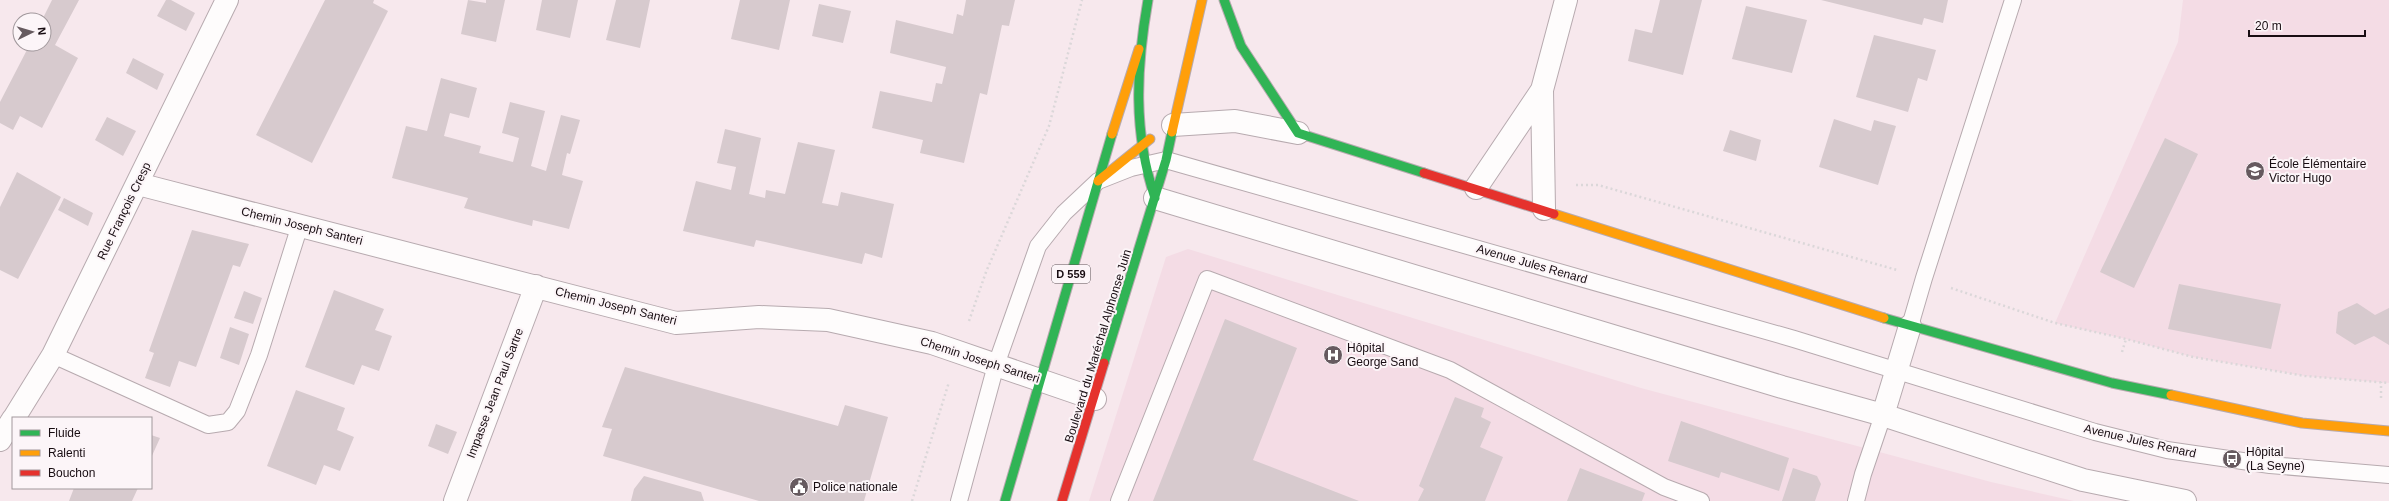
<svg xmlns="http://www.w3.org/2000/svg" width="2389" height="501" viewBox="0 0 2389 501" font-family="Arial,sans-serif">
  <rect width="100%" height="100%" fill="#f7e8ed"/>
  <path fill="#f4dce5" d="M2183 0H2389V383L2305 376 2193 357 2126 339 2055 323 2178 42Z
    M1188 249 1641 388 1991 482 2074 501H1089L1166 257Z"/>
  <path fill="#d7cace" d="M52 0H79L55 45 78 58 42 128 20 116 13 130 0 123V102L30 44H44V20H42Z
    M166 0H171L195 13 186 31 157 16Z
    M325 0H374L373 3 388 11 312 163 256 135Z
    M468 0 486 3V0H505L496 42 461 34Z
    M542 0H578L570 38 536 30Z
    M616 0H650L640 48 606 40Z
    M740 0H790L779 50 731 39Z
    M966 0H1015L1009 26 1002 25 987 95 980 93 964 163 920 153 923 140 872 128 880 91 932 102 936 83 942 84 946 67 890 53 896 20 953 34 957 14 963 16Z
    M1660 0H1702L1683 75 1628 61 1635 29 1652 33Z
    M1821 0H1948L1943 23 1924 18 1922 25Z
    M819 4 851 11 843 43 812 36Z
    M1746 6 1807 20 1792 73 1732 59Z
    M1874 35 1936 50 1927 81 1918 78 1908 112 1856 97Z
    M133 58 164 74 157 90 126 73Z
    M441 78 477 88 469 118 450 113 444 136 481 146 479 153 513 162 519 138 502 133 510 102 545 111 531 166 546 171 561 115 580 120 570 154 567 153 562 175 583 181 569 229 533 220 532 226 464 208 468 198 392 178 406 126 427 131Z
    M107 117 136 131 123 156 95 140Z
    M1834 119 1871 131 1874 120 1896 126 1878 185 1819 167Z
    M725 129 761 138 749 194 765 198 766 190 785 194 798 142 835 150 822 203 838 206 841 192 894 204 882 258 865 253 862 264 756 240 754 247 683 231 696 181 731 190 736 167 717 163Z
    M1730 130 1761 140 1756 161 1723 151Z
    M2165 138 2198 154 2134 288 2100 272Z
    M17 172 61 197 18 279 0 270V207Z
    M64 198 93 213 88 226 58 210Z
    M192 230 249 244 240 267 233 265 196 367 179 361 170 387 145 378 154 353 149 351Z
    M2179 284 2281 304 2271 349 2168 329Z
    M334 290 384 309 375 330 392 336 379 371 362 365 354 385 305 367Z
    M244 291 262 298 253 324 234 318Z
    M2357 303 2375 315 2389 308V345L2374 336 2355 345 2336 333 2338 312Z
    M1225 319 1297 348 1253 460 1359 501H1153Z
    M230 327 249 334 239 365 220 358Z
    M625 367 838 426 845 405 888 417 864 501H759L603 456 612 429 602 427Z
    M296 390 345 408 337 430 354 437 340 471 324 465 316 485 267 466Z
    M1455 397 1484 408 1481 417 1491 422 1480 447 1503 457 1485 501H1418L1424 489 1419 486Z
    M1681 421 1789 458 1779 491 1721 472 1719 478 1668 461Z
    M436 424 457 432 448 454 428 446Z
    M151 435 160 438 151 458Z
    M1580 468 1645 493 1642 501H1567Z
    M1793 468 1817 476 1821 484 1815 501H1782Z
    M644 476 701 492 704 501H631L634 489Z
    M74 488H138L132 501H69Z"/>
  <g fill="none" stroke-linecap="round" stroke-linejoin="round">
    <g stroke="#b7aaaf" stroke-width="18">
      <path id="lane" d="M1910 326 1924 278 2013 0
        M53 355 208 425 228 422 237 411 259 355 300 225
        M959 501 996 365 1038 246 1064 213 1098 181 1131 168 1166 160 1794 339 2095 432 2167 450 2270 465 2389 475
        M1119 501 1207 279 1450 370 1664 487 1701 501
        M1856 501 1863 474 1883 415"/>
    </g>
    <g stroke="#b7aaaf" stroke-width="24">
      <path id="street" d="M1173 125 1235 121 1298 133
        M138 184 676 323 759 317 828 320 932 343 1095 399
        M1476 188 1542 90
        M1155 198 1782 387 1883 415 2083 480 2185 501
        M1544 209 1542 90 1566 0
        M1883 415 1910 326
        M14 418 53 355 227 0
        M0 440 13 419
        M455 501 536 286"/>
    </g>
    <g stroke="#b7aaaf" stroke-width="11">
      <path id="fast" d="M1148 0C1136 68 1133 132 1155 198
        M1224 0 1241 46 1298 133 1424 173
        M1884 318 2112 383 2171 395
        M1104 363 1166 160 1172 132
        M1005 501 1112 134"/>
    </g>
    <g stroke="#b7aaaf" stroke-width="11">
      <path id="slow" d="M1172 132 1202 0
        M1112 134 1139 49
        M1098 181 1150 139
        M1554 214 1884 318
        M2171 395 2302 423 2389 431"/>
    </g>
    <g stroke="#b7aaaf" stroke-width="11">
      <path id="jam" d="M1424 173 1554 214
        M1062 501 1104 363"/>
    </g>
    <path stroke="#dbd7d9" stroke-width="2.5" stroke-dasharray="2 3" stroke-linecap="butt" d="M1576 185H1598L1897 270
      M1951 288 2055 323 2126 339 2193 357 2305 376 2389 383
      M969 321 986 272 1049 126 1082 0
      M2122 352 2126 339
      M2381 398V382
      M912 501 949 382"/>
    <use href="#lane" stroke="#fefcfc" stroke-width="16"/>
    <use href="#street" stroke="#fefcfc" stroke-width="22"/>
    <use href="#fast" stroke="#30b455" stroke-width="9"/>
    <use href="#slow" stroke="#ff9f0a" stroke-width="9"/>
    <use href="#jam" stroke="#e5322d" stroke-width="9"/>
  </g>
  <defs>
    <g id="school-disc" transform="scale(1)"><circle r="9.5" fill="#665a5f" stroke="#fcf5f8"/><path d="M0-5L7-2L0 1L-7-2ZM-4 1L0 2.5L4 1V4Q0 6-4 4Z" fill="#fff"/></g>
    <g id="hospital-disc" transform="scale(1)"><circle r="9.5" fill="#665a5f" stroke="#fcf5f8"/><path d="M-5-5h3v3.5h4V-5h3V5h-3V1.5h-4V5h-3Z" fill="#fff"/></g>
    <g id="bus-disc" transform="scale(1)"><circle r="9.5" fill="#665a5f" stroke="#fcf5f8"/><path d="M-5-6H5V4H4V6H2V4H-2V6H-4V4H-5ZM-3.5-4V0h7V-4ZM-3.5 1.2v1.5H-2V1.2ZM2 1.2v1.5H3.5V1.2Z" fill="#fff"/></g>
    <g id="civic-disc" transform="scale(1)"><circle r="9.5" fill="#665a5f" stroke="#fcf5f8"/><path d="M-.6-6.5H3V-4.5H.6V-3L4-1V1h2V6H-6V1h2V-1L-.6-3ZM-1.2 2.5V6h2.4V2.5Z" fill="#fff"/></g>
  </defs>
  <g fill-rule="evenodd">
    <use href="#school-disc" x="2255" y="171"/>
    <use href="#hospital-disc" x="1333" y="355"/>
    <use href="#bus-disc" x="2232" y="459"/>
    <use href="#civic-disc" x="799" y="487"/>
  </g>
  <g text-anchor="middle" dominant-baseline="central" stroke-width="4" stroke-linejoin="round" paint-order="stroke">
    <rect fill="#fcf5f8" stroke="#5c5357" stroke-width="1" x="1052" y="265" width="38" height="18" rx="3"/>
    <g font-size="11" font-weight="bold" fill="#180d12">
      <text x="1071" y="274">D 559</text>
    </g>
    <g font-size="12" fill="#180d12" stroke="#fcf5f8" text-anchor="start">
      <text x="2269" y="164">École Élémentaire<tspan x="2269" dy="14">Victor Hugo</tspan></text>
      <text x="1347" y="348">Hôpital<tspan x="1347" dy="14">George Sand</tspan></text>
      <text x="2246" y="452">Hôpital<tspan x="2246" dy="14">(La Seyne)</tspan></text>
      <text x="813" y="487">Police nationale</text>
    </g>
    <g font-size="12" fill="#180d12" stroke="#fcf5f8">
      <text transform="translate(124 211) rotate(-64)">Rue François Cresp</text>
      <text transform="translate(302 226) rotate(14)">Chemin Joseph Santeri</text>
      <text transform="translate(1532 264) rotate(16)">Avenue Jules Renard</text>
      <text transform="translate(616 306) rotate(14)">Chemin Joseph Santeri</text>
      <text transform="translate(1098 346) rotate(-73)">Boulevard du Maréchal Alphonse Juin</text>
      <text transform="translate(980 360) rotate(18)">Chemin Joseph Santeri</text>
      <text transform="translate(495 393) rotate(-69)">Impasse Jean Paul Sartre</text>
      <text transform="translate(2140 441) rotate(13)">Avenue Jules Renard</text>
    </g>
  </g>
  <rect x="12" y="417" width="140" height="72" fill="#fcf5f8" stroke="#a1989c"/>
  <rect x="20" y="430" width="20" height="6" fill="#30b455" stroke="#a1989c"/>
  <text x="48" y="437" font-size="12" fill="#180d12">Fluide</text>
  <rect x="20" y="450" width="20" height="6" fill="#ff9f0a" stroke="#a1989c"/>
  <text x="48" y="457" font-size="12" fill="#180d12">Ralenti</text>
  <rect x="20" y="470" width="20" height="6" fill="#e5322d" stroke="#a1989c"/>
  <text x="48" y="477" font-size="12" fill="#180d12">Bouchon</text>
  <g transform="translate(32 32) rotate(85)"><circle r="19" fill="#fcf5f8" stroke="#a1989c"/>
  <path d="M0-3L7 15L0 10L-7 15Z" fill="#665a5f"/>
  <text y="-6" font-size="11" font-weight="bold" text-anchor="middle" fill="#180d12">N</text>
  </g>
  <path d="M2249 30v6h116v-6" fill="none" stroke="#180d12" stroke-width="2"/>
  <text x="2255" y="30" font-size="12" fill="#180d12" stroke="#fcf5f8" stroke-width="3" paint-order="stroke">20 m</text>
</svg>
